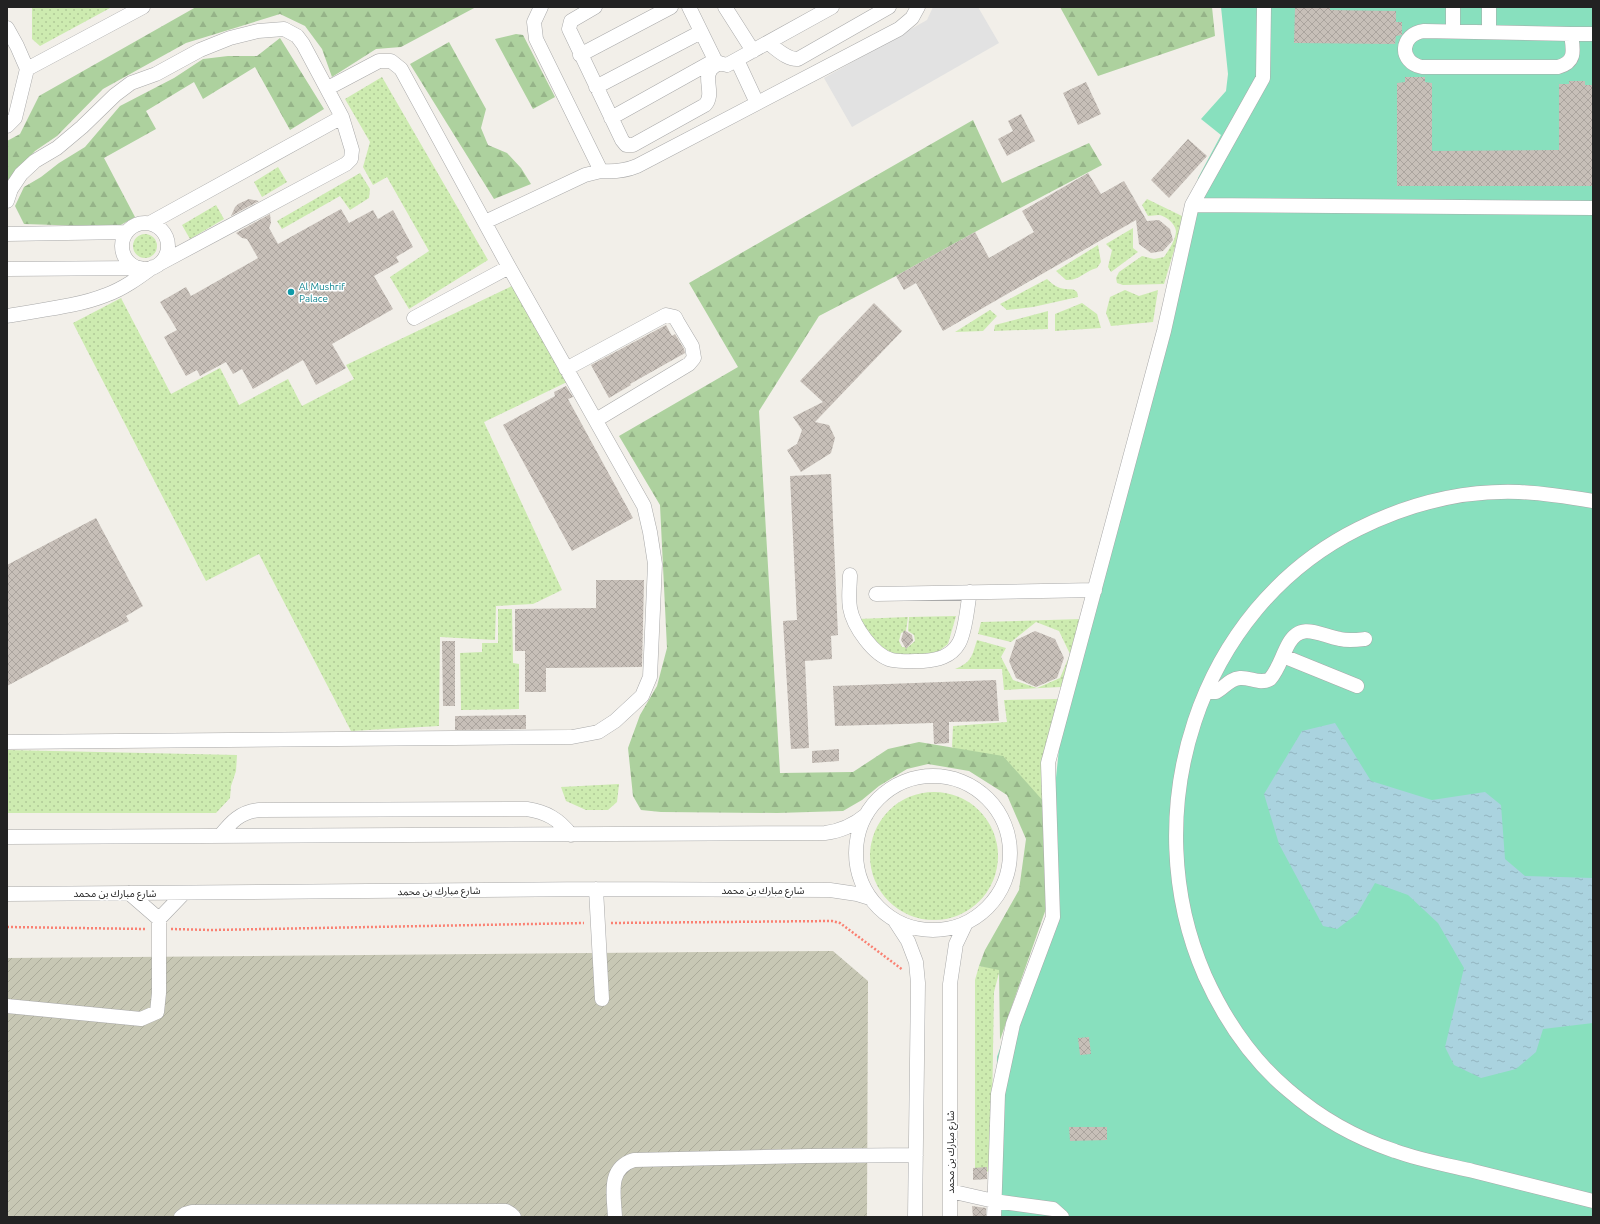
<svg xmlns="http://www.w3.org/2000/svg" width="1600" height="1224" viewBox="0 0 1600 1224" font-family="Ubuntu,'Noto Sans Arabic',sans-serif">
  <defs>
    <pattern id="construction-furrows" width="10" height="10" patternUnits="userSpaceOnUse"><rect width="10" height="10" fill="#c7c7b4"/><path d="M-1 1l2-2M0 10L10 0M9 11l2-2" fill="none" stroke="#abab9a"/></pattern>
    <pattern id="grass-dots" width="8" height="8" patternUnits="userSpaceOnUse"><rect width="8" height="8" fill="#cdebb0"/><path d="M2 2h.1M6 6h.1" fill="none" stroke="#b0c997" stroke-width="1.8" stroke-linecap="round"/></pattern>
    <pattern id="forest-firs" width="22" height="20" patternUnits="userSpaceOnUse"><rect width="22" height="20" fill="#add19e"/><path d="M5 1l3.5 6h-7zM16 11l3.5 6h-7z" fill="#95b388"/></pattern>
    <pattern id="water-ripples" width="26" height="14" patternUnits="userSpaceOnUse"><rect width="26" height="14" fill="#aad3df"/><path d="M2 4q2-2 4 0t4 0M15 11q2-2 4 0t4 0" fill="none" stroke="#92b5bf"/></pattern>
    <pattern id="building-cross-hatch" width="8" height="8" patternUnits="userSpaceOnUse"><rect width="8" height="8" fill="#c7bfb8"/><path d="M0 0l8 8M0 8l8-8" fill="none" stroke="#aba49e"/></pattern>
  </defs>
  <rect width="100%" height="100%" fill="#f2efe9"/>
  <path fill="url(#construction-furrows)" d="M833 951 868 981 867 1217H7V958Z"/>
  <path fill="url(#grass-dots)" d="M32 7H112L40 46 32 39Z
    M382 77 488 260 409 309 390 277 429 251 387 177 373 185 363 167 370 142 345 99Z
    M278 167 287 182 262 197 254 182Z
    M360 173 370 189 369 198 350 210 340 196 282 229 277 221Z
    M1147 199 1184 217 1164 284 1123 285 1117 283 1116 278 1119 272 1142 256 1154 259 1164 257C1169 250 1176 239 1176 231 1175 223 1165 215 1158 215 1155 215 1151 216 1148 216L1142 205Z
    M216 205 224 219 190 239 182 225Z
    M1133 228V248L1138 252 1111 272 1108 267 1112 250 1106 244Z
    M133 246a12 12 0 1 1 24 0a12 12 0 1 1-24 0Z
    M1098 245 1101 262 1097 268C1085 271 1079 281 1066 280L1056 271Z
    M1047 279C1052 284 1057 288 1065 289 1070 290 1073 288 1077 292L1078 297 1033 307 1007 310 1000 304Z
    M512 286 567 382 484 422 562 590 533 604 496 606 495 640 440 637 439 726 351 731 259 554 206 581 73 323 121 298 171 394 220 368 239 405 288 379 302 406 354 379 346 365Z
    M1125 290 1139 296 1158 290 1153 322 1111 326 1106 313 1110 297Z
    M1082 303 1097 314 1101 328 1055 331V314Z
    M990 310 997 316 983 331 955 332Z
    M1048 311V329L994 331 995 325Z
    M498 609H512L513 663 519 664V709L461 710 460 653 482 652V643H498Z
    M956 616 948 644 939 651 930 654 889 655 878 648 858 619 908 617 906 631 901 633 899 641 902 647H908L915 641 914 635 908 631 909 617Z
    M1081 619 1061 687 1004 690 1002 669H955C972 662 972 656 977 640L1006 648 1001 657 1013 680 1037 688 1060 678 1070 654 1059 631 1036 622 1011 642 978 634 981 622Z
    M1058 699 1043 756 1045 803 952 747 953 726 1007 722 1004 700Z
    M7 750 237 755 236 771 231 786 230 798 216 813H7Z
    M619 784 617 802 608 810H586L566 801 561 787Z
    M870 856a64 64 0 1 1 128 0a64 64 0 1 1-128 0Z
    M979 966 1000 969 994 992 991 1172 975 1170V980Z"/>
  <path fill="url(#forest-firs)" d="M196 7H476L401 47 376 49 332 77 322 49 305 26 280 14 186 43 103 89 57 136 35 151 7 181V141L20 134 39 96Z
    M1060 7H1212L1215 36 1098 76Z
    M516 34 523 35 555 97 533 109 495 39Z
    M280 38 324 109 290 130 255 67 203 99 194 82 146 111 156 129 104 158 135 217 117 227 24 224 15 206 24 187 41 177 59 163 85 147 120 106 174 78 203 59 228 56H257Z
    M449 42 486 109 481 128 488 145 507 153 521 168 531 184 494 199 410 64Z
    M973 120 1002 183 1089 143 1102 165 975 232 896 276 819 316 759 411 780 773 853 772 888 749 919 742 1003 756 1045 803 1048 903 1000 1040 999 970 979 966 985 950 1019 890 1026 839 1007 795 969 771 928 764 907 769 879 786 862 800 843 811 777 813 661 812 641 810 633 796 628 748 640 715 657 686 667 648 660 505 619 436 738 367 689 283Z"/>
  <path fill="#88e0be" d="M1221 7H1593V1217H995L997 1057 1052 899 1051 826 1060 739 1170 329 1198 178 1221 135 1201 119 1226 91 1228 74Z"/>
  <path fill="#e2e2e2" d="M933 7H978L999 43 852 127 824 78 927 20Z"/>
  <path fill="url(#water-ripples)" d="M1335 723 1371 781 1432 800 1485 792 1501 805 1505 859 1525 876 1593 878V1023L1543 1029 1536 1052 1516 1069 1481 1078 1454 1065 1445 1047 1464 968 1438 923 1408 895 1375 883 1357 914 1337 929 1323 926 1279 844 1264 794 1302 731Z"/>
  <path fill="url(#building-cross-hatch)" d="M1295 7H1330V10L1396 11V22H1402V35L1396 36 1395 44 1294 43Z
    M1405 77H1425V82L1432 83V151L1559 150V84H1569V81H1585V85H1593V186H1397V83L1405 82Z
    M1086 82 1101 114 1078 125 1063 93Z
    M1021 114 1035 141 1007 156 998 139 1013 131 1008 121Z
    M1188 139 1207 156 1169 198 1151 180Z
    M1088 173 1101 194 1124 181 1147 221 1159 220 1170 229 1173 240 1163 251 1151 253 1139 244 1136 220 943 331 916 283 904 290 896 276 975 232 989 258 1034 232 1022 211Z
    M249 199 259 201 231 216 235 207 238 204Z
    M341 209 349 223 373 210 378 219 393 210 413 247 396 257 399 262 374 276 393 309 332 344 346 368 316 385 303 360 253 389 242 369 233 374 226 362 200 376 197 370 186 376 164 337 177 330 160 302 186 287 191 296 258 258 247 239 242 238 236 233 270 214 271 223 269 228 278 244Z
    M874 303 902 331 815 422 829 425 835 438 831 453 801 472 787 450 797 444 802 430 793 417 823 402 800 381Z
    M666 325 672 336 675 334 684 349 685 353 630 384 631 385 609 398 591 365Z
    M566 386 573 397 568 399 633 518 572 551 503 425 555 396 554 392Z
    M831 474 838 635 831 636 832 659 805 661 809 748 791 749 783 621 797 620 790 476Z
    M96 518 143 606 126 616 129 621 7 686V565Z
    M596 580H644L642 667 546 668V692H525V651H515V609L596 608Z
    M904 630 912 635 913 641 906 649 901 640Z
    M1035 631 1055 639 1064 658 1057 678 1036 687 1016 678 1009 661 1016 640Z
    M442 641H455V706H443Z
    M996 680 999 721 949 722V743L934 744 933 723 835 726 833 686Z
    M526 715V729L455 730V716Z
    M839 749V761L812 763V751Z
    M1089 1037 1091 1054 1080 1055 1078 1038Z
    M1069 1127H1107V1140L1070 1141Z
    M987 1167V1179L973 1180V1168Z
    M972 1206 986 1208V1216L973 1217Z"/>
  <g fill="none" stroke-linecap="round" stroke-linejoin="round">
    <g stroke="#a9a9a9" stroke-width="15">
      <path id="minor" d="M541 7 534 22 536 39 601 171C615 172 625 171 637 166L899 29 912 18 918 7
        M595 7 571 21 569 29 622 140 626 145H633L705 105C715 94 703 79 711 69 713 67 716 65 719 63
        M689 7 715 60 719 63 727 65 832 7
        M725 7 753 51
        M7 28 17 46 27 69 15 118 7 126
        M1424 31 1571 34C1573 49 1577 62 1558 67H1422C1398 62 1400 34 1424 31Z
        M1453 32V7
        M1489 32V7
        M1571 34H1593
        M768 43C777 49 787 60 798 59L889 7
        M580 55 671 7
        M737 60 757 103
        M27 69 143 7
        M596 87 701 32
        M611 118 715 60
        M7 201 11 189 21 174 35 161 57 148 82 127 115 95 131 83 156 74 200 50 230 38 258 31 284 29 297 36 303 44 342 117 352 150 351 159 346 164 159 264
        M1192 205 1593 208
        M485 222 585 175 601 171
        M150 223 342 117
        M122 246a23 23 0 1 1 46 0a23 23 0 1 1-46 0Z
        M7 234 127 232
        M7 269 140 268
        M7 316C38 310 76 307 106 295 123 289 138 278 153 267
        M414 318 509 267
        M566 369 666 315 675 317 677 321 692 346 694 358 689 364 596 420
        M1593 501C1569 497 1544 493 1519 492 1464 490 1408 504 1358 529 1197 609 1134 814 1205 976 1225 1020 1251 1059 1288 1090 1319 1117 1356 1138 1395 1151 1420 1160 1447 1165 1473 1171 1513 1181 1553 1191 1593 1201
        M850 575C850 585 848 597 850 608 853 626 874 656 892 660 902 662 913 661 923 661 937 660 951 657 959 643 966 630 967 607 970 592
        M876 594 1095 590
        M1283 656 1357 686
        M1206 692H1216C1224 688 1229 679 1240 678 1250 677 1260 685 1270 679 1279 669 1282 655 1289 643 1302 621 1321 636 1340 639 1348 641 1356 640 1365 639
        M7 742 572 737 598 732 615 721 642 696 650 677 655 564 650 532 644 506 509 267 401 69 391 61H379L328 88
        M856 853a77 77 0 1 1 154 0a77 77 0 1 1-154 0Z
        M220 836C231 822 240 812 259 810L527 809C546 812 559 819 571 835
        M7 837 825 833C841 831 854 825 866 815
        M596 889 602 999
        M129 893 159 919
        M7 894 596 889 830 890 857 894 870 898
        M895 921 908 941 916 962 918 983 915 1217
        M7 1006 141 1019 157 1012 159 993V919L184 893
        M950 1191 994 1201 1053 1209 1062 1217
        M181 1217 185 1214 192 1212 506 1211 511 1214 514 1217
        M615 1217C614 1195 607 1168 634 1160L809 1156 916 1155
        M950 1217V984L956 944 966 923
        M994 1217 998 1094 1013 1024 1053 917 1048 763 1164 331 1192 205 1263 78 1264 7"/>
    </g>
    <path stroke="#fa8072" stroke-width="2.5" stroke-dasharray="2 2" stroke-linecap="butt" d="M611 923 832 921 840 923 903 970
      M7 927 146 929
      M171 929 212 930 584 923"/>
    <use href="#minor" stroke="#fff" stroke-width="14"/>
  </g>
  <circle fill="#0f9aa8" stroke="#fff" stroke-width="1.5" cx="291" cy="292" r="4"/>
  <g text-anchor="middle" dominant-baseline="central" stroke-width="3" stroke-linejoin="round" paint-order="stroke">
    <g font-size="10" fill="#0d838f" stroke="#fff" text-anchor="start">
      <text x="299" y="286">Al Mushrif<tspan x="299" dy="12">Palace</tspan></text>
    </g>
    <g font-size="10" fill="#222" stroke="#fff">
      <text x="763" y="890">شارع مبارك بن محمد</text>
      <text transform="translate(439 891) rotate(-1)">شارع مبارك بن محمد</text>
      <text x="115" y="893">شارع مبارك بن محمد</text>
      <text transform="translate(950 1152) rotate(-90)">شارع مبارك بن محمد</text>
    </g>
  </g>
  <rect width="1600" height="1224" fill="none" stroke="#222222" stroke-width="16"/>
</svg>
